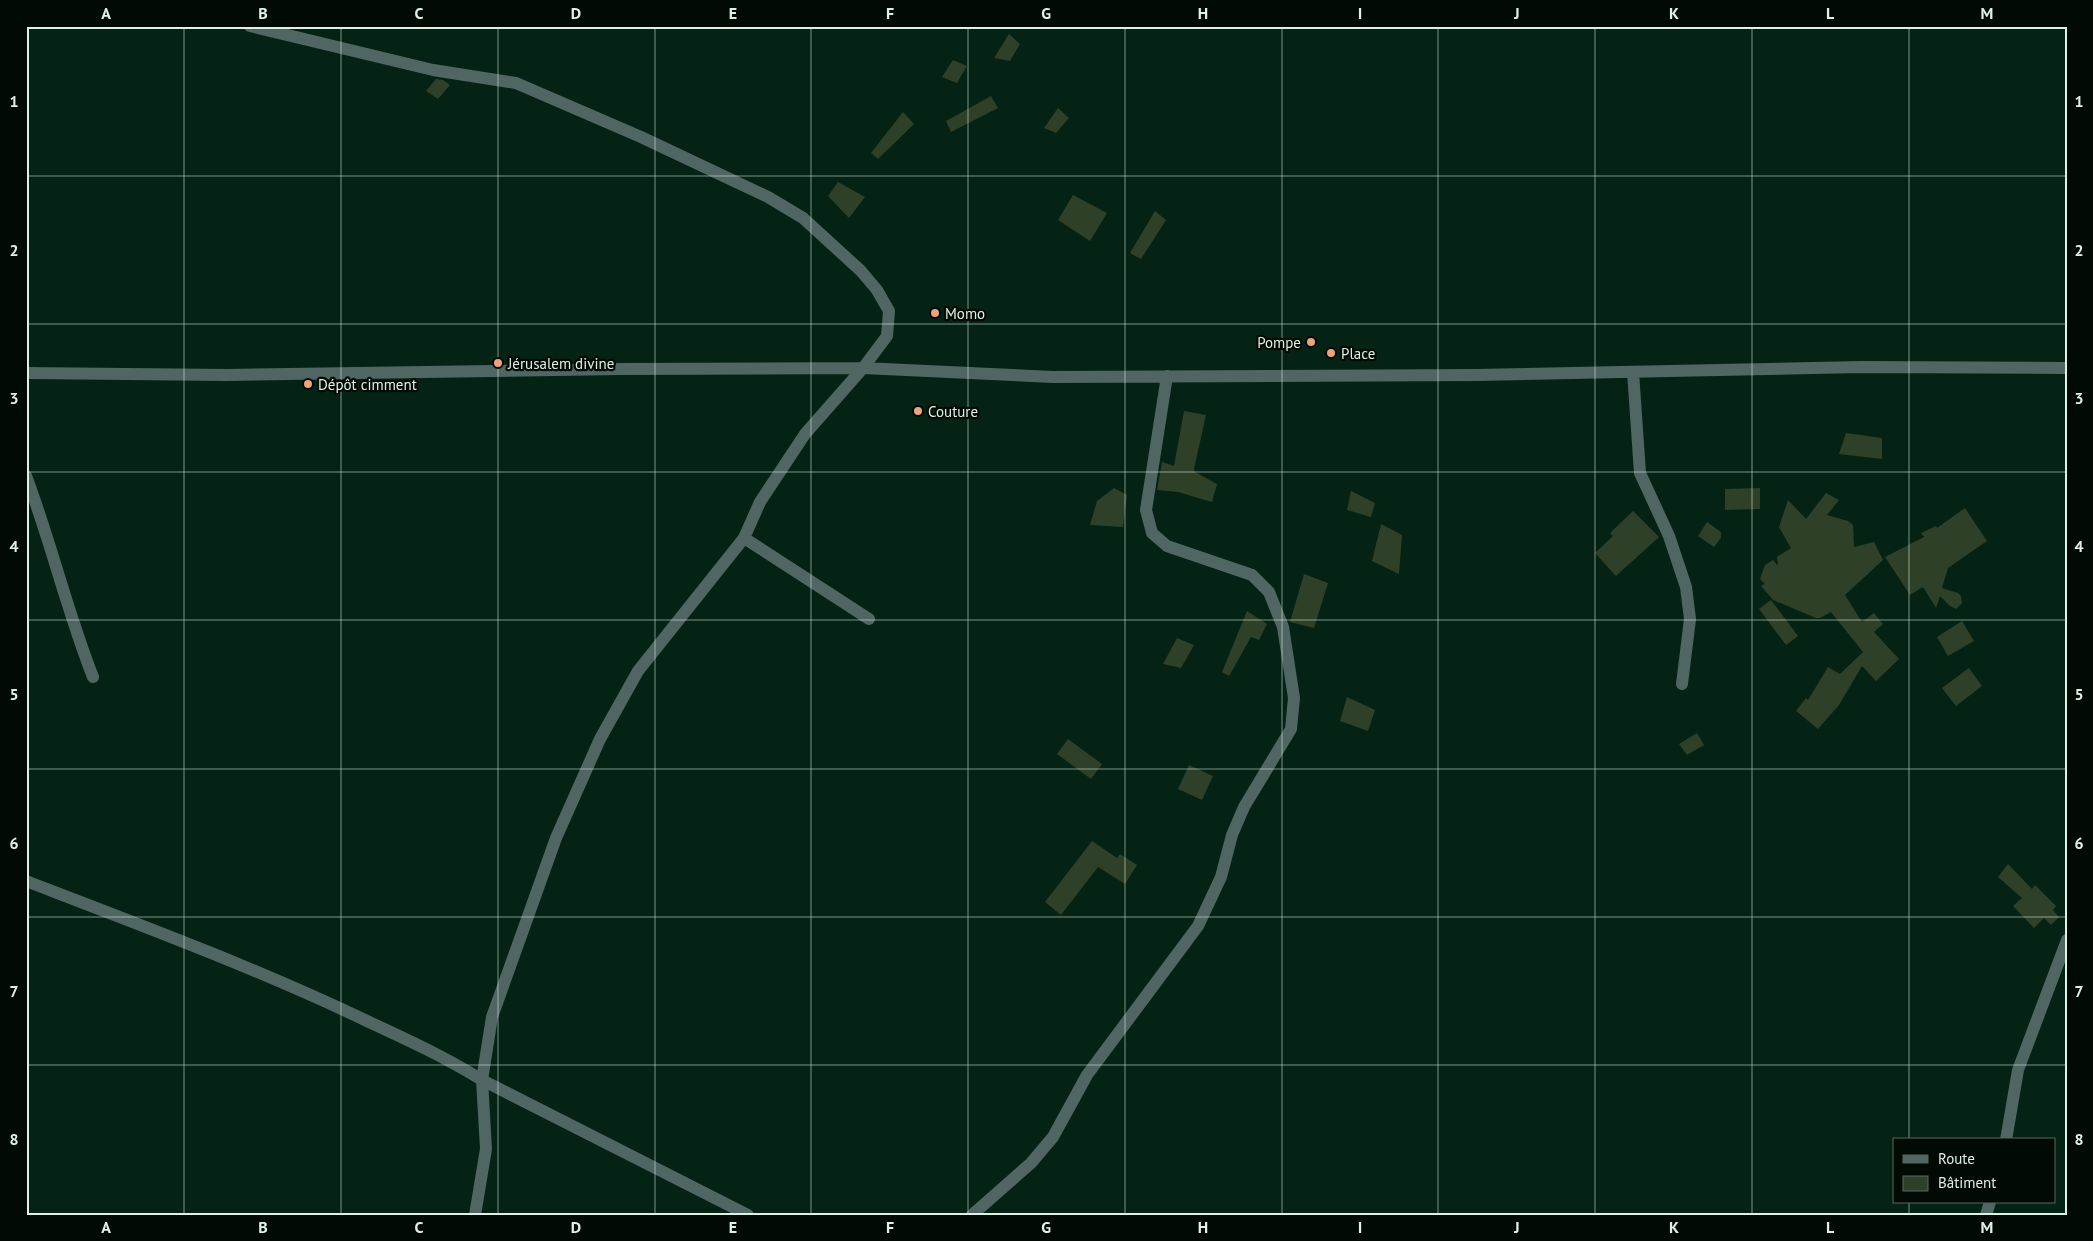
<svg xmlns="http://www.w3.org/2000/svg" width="2093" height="1241" viewBox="0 0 2093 1241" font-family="'PT Sans',sans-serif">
  <rect width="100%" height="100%" fill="#042315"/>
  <path fill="#2f4028" d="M1009 34 1020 44 1010 61 994 58Z
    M953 60 967 66 957 83 942 77Z
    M436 79 443 80 450 85 438 99 426 91Z
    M991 96 998 108 951 132 946 121Z
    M1058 108 1069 118 1056 133 1044 128Z
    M903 112 914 124 878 159 871 153Z
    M838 182 865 197 849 218 828 196Z
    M1073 195 1107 213 1090 241 1058 220Z
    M1155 211 1166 220 1141 259 1130 253Z
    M1184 411 1206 415 1194 469 1195 472 1217 484 1212 502 1178 492 1157 490 1162 462 1174 466Z
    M1846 433 1882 438V459L1839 454Z
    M1114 488 1127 495 1123 527 1090 525 1097 501Z
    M1760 488V509L1725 510V489Z
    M1351 491 1375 503 1371 517 1347 510Z
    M1826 493 1839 500 1827 515 1848 521 1853 525 1854 547 1874 542 1883 560 1845 595 1862 622 1874 613 1883 624 1874 632 1899 659 1876 681 1862 666 1839 705 1818 729 1796 711 1806 698 1808 700 1828 667 1840 674 1863 652 1831 612 1820 618H1816L1773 600 1761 586 1765 584 1760 579 1765 565 1773 560 1778 566 1777 557 1791 548 1779 527 1788 500 1806 519Z
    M1965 508 1987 541 1948 568 1942 588 1958 593 1961 596 1962 603 1956 609 1950 606 1940 596 1936 608 1923 587 1910 595 1885 557 1924 537 1921 533 1936 526 1937 528Z
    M1633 511 1659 537 1616 576 1595 553 1613 536 1610 533Z
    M1707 522 1721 532V538L1714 547 1698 536Z
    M1381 524 1402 535 1399 574 1372 561Z
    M1304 574 1328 583 1314 628 1290 622Z
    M1771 600 1798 636 1786 645 1759 609Z
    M1247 611 1267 624 1259 640 1251 637 1229 676 1222 672Z
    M1962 621 1974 641 1948 656 1937 637Z
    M1177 638 1194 645 1181 668 1163 664Z
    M1969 668 1982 686 1956 706 1942 688Z
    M1347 697 1375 710 1368 731 1340 721Z
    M1697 733 1704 745 1687 755 1679 744Z
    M1068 739 1102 764 1091 779 1057 754Z
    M1189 765 1213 776 1202 800 1178 789Z
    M1092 841 1117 858 1120 854 1137 865 1125 884 1098 867 1061 915 1045 902Z
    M2008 864 2032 889 2035 885 2056 906 2053 910 2059 917 2051 925 2044 918 2034 928 2013 906 2022 898 1998 877Z"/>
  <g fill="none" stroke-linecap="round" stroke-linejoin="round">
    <path stroke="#506662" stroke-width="12" d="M250 26 433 70 516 83 641 137 768 197 803 218 861 271 877 290 889 311 887 336 863 368 805 434 760 502 744 538 869 619
      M1633 372 1640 473 1669 536 1686 587 1690 619 1682 684
      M26 373 227 375 620 369 863 368 1053 377 1477 375 1861 367 2067 368
      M26 476C51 542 67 611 93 677
      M26 881C141 925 256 968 367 1021 406 1039 445 1057 482 1080L748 1215
      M2006 1140 2018 1070 2067 940
      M475 1215 486 1149 482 1080 492 1017 556 838 600 739 638 671 744 538
      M972 1215 1031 1163 1053 1137 1087 1075 1198 926 1221 877 1232 835 1244 807 1291 729 1294 698 1283 627 1269 592 1252 575 1167 546 1152 533 1146 510 1167 376
      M1986 1215 1990 1202"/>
  </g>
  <path fill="none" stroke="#dff1e6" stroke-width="1" stroke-opacity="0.55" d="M184 26V1215M341 26V1215M498 26V1215M655 26V1215M811 26V1215M968 26V1215M1125 26V1215M1282 26V1215M1438 26V1215M1595 26V1215M1752 26V1215M1909 26V1140M26 176H2067M26 324H2067M26 472H2067M26 620H2067M26 769H2067M26 917H2067M26 1065H2067M1909 1202V1215"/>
  <g fill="#f0a279" stroke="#010a05" stroke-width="2">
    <circle cx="935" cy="313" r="5"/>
    <circle cx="1311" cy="342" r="5"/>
    <circle cx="1331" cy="353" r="5"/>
    <circle cx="498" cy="363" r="5"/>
    <circle cx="308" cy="384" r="5"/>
    <circle cx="918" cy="411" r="5"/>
  </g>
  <g text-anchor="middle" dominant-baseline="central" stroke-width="4.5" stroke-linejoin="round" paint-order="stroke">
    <g font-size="15" fill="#dff1e6" stroke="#010a05" text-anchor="start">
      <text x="945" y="313">Momo</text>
      <text x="1301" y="342" text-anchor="end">Pompe</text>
      <text x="1341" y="353">Place</text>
      <text x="508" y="363">Jérusalem divine</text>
      <text x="318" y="384">Dépôt cimment</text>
      <text x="928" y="411">Couture</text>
    </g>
  </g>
  <rect width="2093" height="1241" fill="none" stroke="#010a05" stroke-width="55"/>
  <rect x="1893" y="1138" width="162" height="65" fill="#010a05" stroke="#5a665f"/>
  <rect x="1903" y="1155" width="25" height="8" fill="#506662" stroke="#5a665f"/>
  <text x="1938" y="1164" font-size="15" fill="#dff1e6">Route</text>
  <rect x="1903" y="1176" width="25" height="15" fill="#2f4028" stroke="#5a665f"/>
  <text x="1938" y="1188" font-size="15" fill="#dff1e6">Bâtiment</text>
  <rect x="28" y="28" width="2038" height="1186" fill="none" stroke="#dff1e6" stroke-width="2"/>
  <g font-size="16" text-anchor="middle" font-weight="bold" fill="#dff1e6">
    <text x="106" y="19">A</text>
    <text x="263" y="19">B</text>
    <text x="419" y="19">C</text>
    <text x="576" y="19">D</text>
    <text x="733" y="19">E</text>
    <text x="890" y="19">F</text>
    <text x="1046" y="19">G</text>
    <text x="1203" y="19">H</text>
    <text x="1360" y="19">I</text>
    <text x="1517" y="19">J</text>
    <text x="1674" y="19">K</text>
    <text x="1830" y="19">L</text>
    <text x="1987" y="19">M</text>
    <text x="14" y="107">1</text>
    <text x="2079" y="107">1</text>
    <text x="14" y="256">2</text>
    <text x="2079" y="256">2</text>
    <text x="14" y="404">3</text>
    <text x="2079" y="404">3</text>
    <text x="14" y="552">4</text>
    <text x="2079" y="552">4</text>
    <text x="14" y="700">5</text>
    <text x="2079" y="700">5</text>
    <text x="14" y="849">6</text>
    <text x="2079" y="849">6</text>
    <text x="14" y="997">7</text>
    <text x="2079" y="997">7</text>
    <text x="14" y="1145">8</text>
    <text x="2079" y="1145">8</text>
    <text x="106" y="1233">A</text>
    <text x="263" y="1233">B</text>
    <text x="419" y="1233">C</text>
    <text x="576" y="1233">D</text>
    <text x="733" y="1233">E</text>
    <text x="890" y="1233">F</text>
    <text x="1046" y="1233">G</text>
    <text x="1203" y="1233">H</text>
    <text x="1360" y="1233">I</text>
    <text x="1517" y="1233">J</text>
    <text x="1674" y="1233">K</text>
    <text x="1830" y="1233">L</text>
    <text x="1987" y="1233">M</text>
  </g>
</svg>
